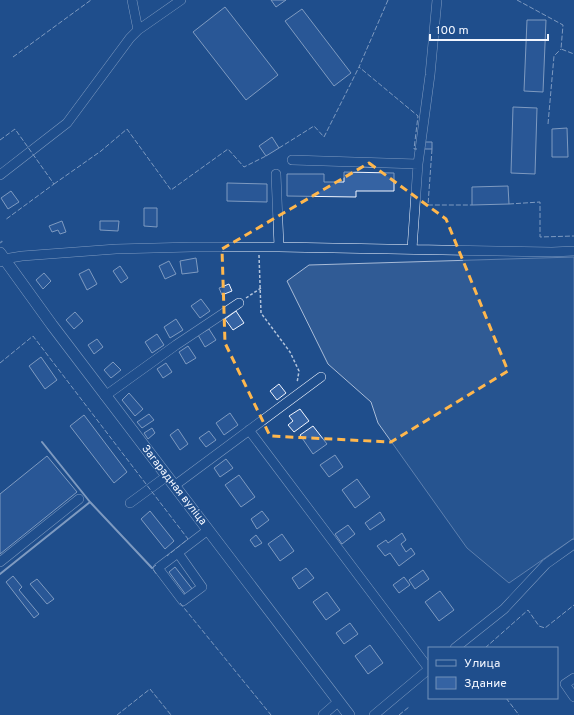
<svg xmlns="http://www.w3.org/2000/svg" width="574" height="715" viewBox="0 0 574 715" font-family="Overpass,sans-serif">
  <rect width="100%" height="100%" fill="#1f4e8c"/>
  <path fill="#305b95" stroke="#a8bbd7" d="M574 257V538L509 583 467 548 378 423 371 402 328 364 287 281 309 265Z"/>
  <path fill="#3563a3" stroke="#f2f6ff" d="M271 0H286L276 7Z
    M225 7 278 75 246 100 193 32Z
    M302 9 351 73 334 86 285 21Z
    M527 20H546L543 92 524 91Z
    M513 107 537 108 535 174 511 173Z
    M567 128 568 157H552V129Z
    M272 137 279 148 266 156 259 146Z
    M423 142H432V149H423Z
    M344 172 394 173V191H356V197L287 196V174H324V182H344Z
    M227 183 267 184V202L227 201Z
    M508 186 509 204 472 205V187Z
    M11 191 19 202 8 209 1 198Z
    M144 208H157V227L144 226Z
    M62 221 66 232 60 234 58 230 52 232 49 226Z
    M100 221H119L118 231 100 230Z
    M196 258 198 272 182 274 180 261Z
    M169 261 176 274 165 279 159 266Z
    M120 266 128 278 121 283 113 271Z
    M89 269 97 284 87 290 79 274Z
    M44 273 51 281 43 289 36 280Z
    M229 284 232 291 222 295 219 288Z
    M201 299 210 311 200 318 191 306Z
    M236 311 244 323 233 330 225 319Z
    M75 312 83 321 74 329 66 320Z
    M176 319 183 330 170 338 164 327Z
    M209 329 216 340 205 347 198 335Z
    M157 334 164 345 152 353 145 342Z
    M97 339 103 347 94 354 88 345Z
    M188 346 196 358 186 364 179 352Z
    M41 357 57 380 45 389 29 366Z
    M113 362 121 370 111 378 104 370Z
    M166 363 172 372 163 378 157 369Z
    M279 384 286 393 277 400 270 391Z
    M129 393 143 409 135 416 122 400Z
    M300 409 309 421 294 432 288 425 293 421 289 416Z
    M230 413 238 425 224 435 216 423Z
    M149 414 154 420 142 428 137 422Z
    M84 415 127 472 114 483 70 426Z
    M313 426 327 444 313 454 300 435Z
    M152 428 155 433 148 439 144 433Z
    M178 429 188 444 180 450 170 435Z
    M209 431 216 440 206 447 199 438Z
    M335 455 343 467 329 477 320 465Z
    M47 456 77 492 0 554V494Z
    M226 459 233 468 220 477 214 468Z
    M239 475 255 497 241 507 225 485Z
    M357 479 370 497 355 508 342 490Z
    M150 511 174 541 165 549 141 519Z
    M262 511 269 520 257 529 251 519Z
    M380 512 385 520 370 530 365 523Z
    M348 525 355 534 342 544 335 534Z
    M402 533 406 540 401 544 406 552 411 548 415 554 399 566 390 553 385 556 377 546 386 540 388 543Z
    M282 534 294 551 280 561 268 544Z
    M256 535 262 543 255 547 250 540Z
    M175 567 193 590 186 595 169 572Z
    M306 568 314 578 299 589 292 578Z
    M423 570 429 579 415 589 409 580Z
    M13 576 22 587 19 590 39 614 34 618 6 582Z
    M404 577 410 585 399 593 393 585Z
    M37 579 54 599 47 604 30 584Z
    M440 591 454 610 439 621 425 602Z
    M327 592 340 610 326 620 313 602Z
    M350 623 358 634 344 644 336 633Z
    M370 645 383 663 368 674 355 656Z"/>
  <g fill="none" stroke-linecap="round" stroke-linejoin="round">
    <g stroke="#f2f6ff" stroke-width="10">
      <path id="minor" d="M138 30 181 0
        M292 160 418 164
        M276 174 279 247
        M0 175 67 123 130 38 138 30 132 0
        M412 249 418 164 430 75 437 0
        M0 262 4 259 22 256 116 249 192 247H279L552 252 574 251
        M105 396 176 345 239 303
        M249 430 429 669 374 715
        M174 486 321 377
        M130 503 167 476
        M178 553 202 587 183 601 158 568 208 530
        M0 562 79 499
        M455 648 504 609 546 564 574 544
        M574 678 565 684 574 697
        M323 715 339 701"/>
    </g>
    <g stroke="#f2f6ff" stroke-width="12">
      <path id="major" d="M0 253 52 325 349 715"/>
    </g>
    <path stroke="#b3c4dc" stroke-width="1.5" stroke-dasharray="3 2" stroke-linecap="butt" d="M0 243 4 240
      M259 255 261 313 290 352 299 371 297 383
      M246 298 261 288"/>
    <use href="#minor" stroke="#1f4e8c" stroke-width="9"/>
    <use href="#major" stroke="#1f4e8c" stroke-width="11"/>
    <path stroke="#f2f6ff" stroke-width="1" stroke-dasharray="5 2" stroke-linecap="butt" d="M388 0 359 67 418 116 414 149H417
      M517 0 563 25 561 49 574 54
      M13 57 91 0
      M548 124 554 56 561 49
      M0 140 15 129 54 184 5 220
      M279 148 314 126 324 137 359 67
      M432 149 428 205H472
      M54 184 101 151 127 129 171 190 228 149 244 167 266 156
      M509 204 540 202V237L574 236
      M0 363 33 336 188 539 167 556
      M156 565 152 568 157 575
      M180 603 271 715
      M485 648 528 610 539 626 545 628 574 605
      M506 698 519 715
      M117 715 150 689 171 715
      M399 715 409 707"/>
    <path stroke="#f2f6ff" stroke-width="2" d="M42 442 90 502 152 568
      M0 574 90 502"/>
  </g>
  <path d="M0 0H574V715H0ZM369 163 446 219 508 371 391 442 270 436 225 343 222 249Z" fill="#1f4e8c" fill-opacity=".55" fill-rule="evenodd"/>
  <path fill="none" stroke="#ffb74d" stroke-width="3" stroke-dasharray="8 5" stroke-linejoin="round" d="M369 163 446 219 508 371 391 442 270 436 225 343 222 249Z"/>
  <g text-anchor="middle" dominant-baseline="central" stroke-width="3" stroke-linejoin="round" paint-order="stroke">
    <g font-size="11" fill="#f2f6ff" stroke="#1f4e8c">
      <text transform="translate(174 485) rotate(52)">Загарадная вуліца</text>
    </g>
  </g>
  <rect x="428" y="647" width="130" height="52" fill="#1f4e8c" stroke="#7391ba"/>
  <rect x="436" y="660" width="20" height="6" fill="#1f4e8c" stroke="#7391ba"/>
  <text x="464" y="667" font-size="12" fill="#f2f6ff">Улица</text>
  <rect x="436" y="677" width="20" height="12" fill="#3563a3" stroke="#7391ba"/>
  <text x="464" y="687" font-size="12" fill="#f2f6ff">Здание</text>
  <path d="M430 34v6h118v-6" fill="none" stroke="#f2f6ff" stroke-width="2"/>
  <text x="436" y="34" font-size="12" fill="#f2f6ff" stroke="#1f4e8c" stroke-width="3" paint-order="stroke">100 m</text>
</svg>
